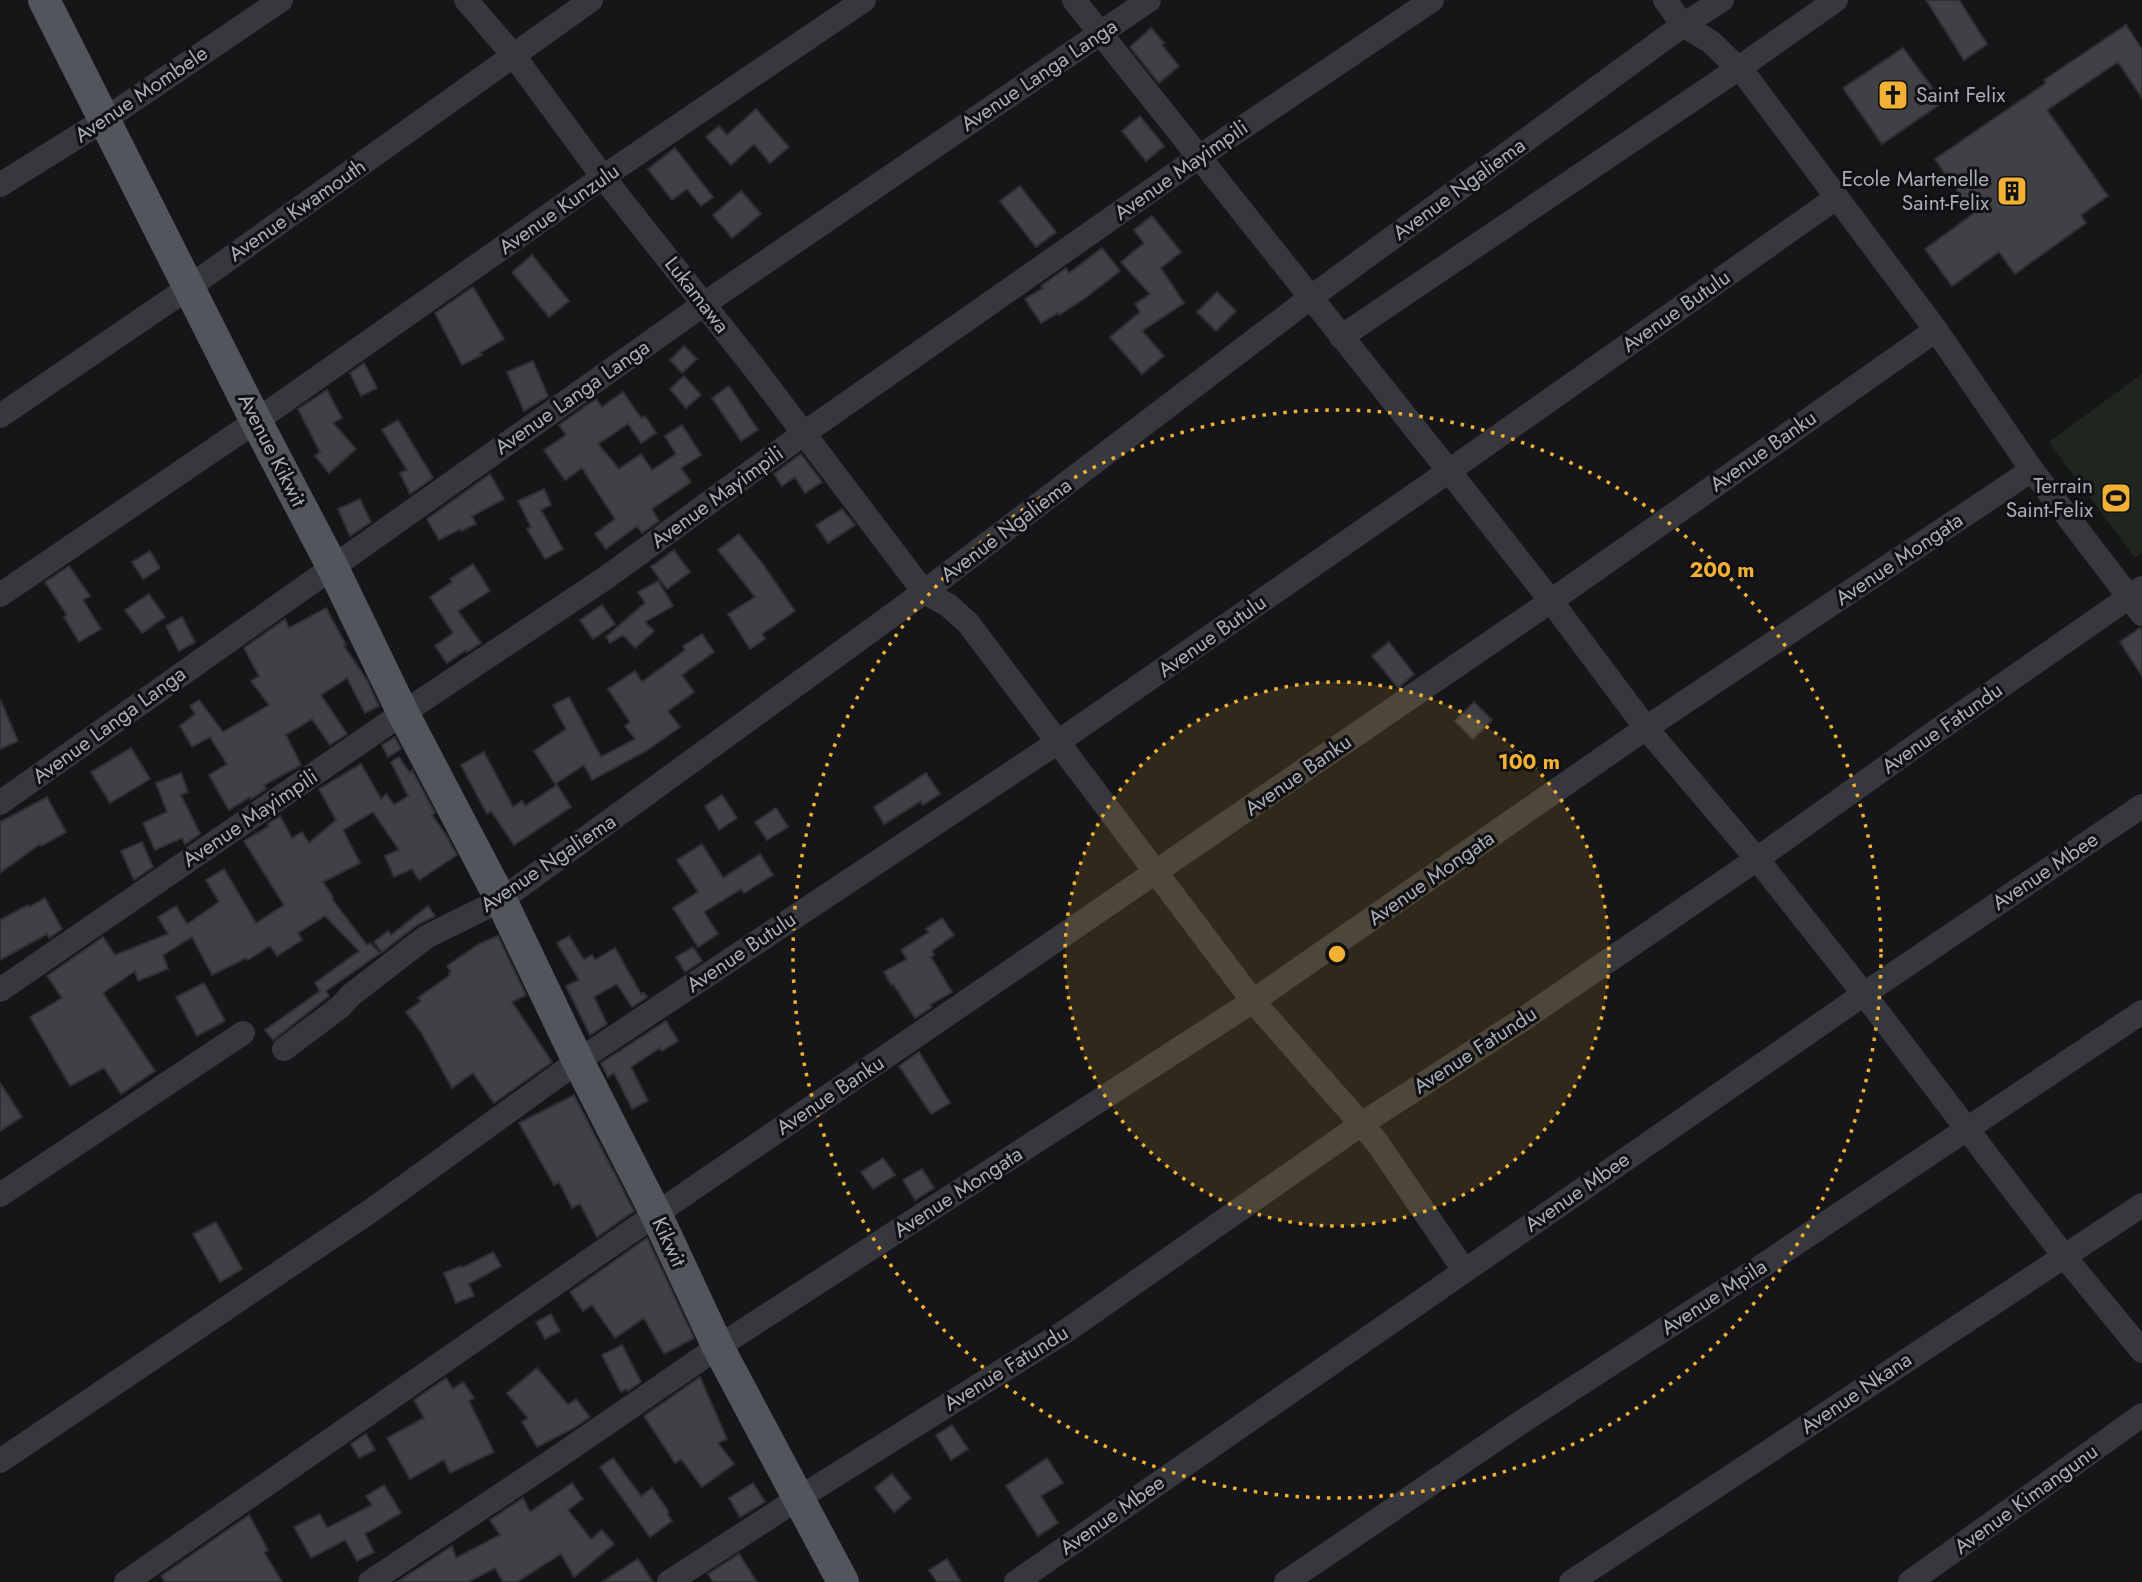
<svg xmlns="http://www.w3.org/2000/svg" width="2142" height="1582" viewBox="0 0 2142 1582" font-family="Jost,sans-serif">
  <rect width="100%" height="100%" fill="#161618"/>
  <path fill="#1e261f" d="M2142 374V553L2135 558 2049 442Z"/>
  <path fill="#404145" stroke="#303034" stroke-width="2" d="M1926 0H1959L1987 44 1964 60Z
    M2126 25 2142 49V98L2118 62 2047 110 2108 196 2081 215 2086 223 2015 274 1999 252 1952 286 1925 249 1973 214 1935 159 2046 83 2044 80Z
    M1151 28 1164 43 1162 45 1179 66 1159 83 1130 47Z
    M1903 48 1943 102 1882 144 1843 88Z
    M756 109 789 147 770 163 754 144 731 165 706 137 719 126 727 135Z
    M1140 116 1164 146 1146 161 1122 131Z
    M675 148 713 197 701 206 687 189 672 200 648 169Z
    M1020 186 1056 232 1036 247 1000 201Z
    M741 191 761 214 732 238 713 215Z
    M1152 216 1181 252 1161 268 1184 303 1142 331 1164 356 1142 374 1110 337 1140 312 1135 304 1150 294 1121 262 1144 243 1134 230Z
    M1102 248 1120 271 1085 298 1059 315 1058 313 1041 323 1025 299 1043 288 1041 286 1066 268 1069 273Z
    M532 255 569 301 549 317 512 272Z
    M473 287 504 339 480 353 482 355 462 365 435 313Z
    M1217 292 1236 311 1216 331 1197 312Z
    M684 346 697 359 682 373 670 360Z
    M533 361 548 396 524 411 507 372Z
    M364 363 377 388 361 396 350 373Z
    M684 376 701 395 686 408 670 389Z
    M729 386 758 430 741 441 712 398Z
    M327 390 342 418 333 423 356 449 329 473 315 456 320 452 298 409Z
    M623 392 641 418 645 416 656 433 641 443 628 424 598 444 619 469 641 454 652 470 676 454 665 436 682 425 701 455 681 468 691 482 652 509 659 521 642 533 637 526 606 549 595 534 615 519 582 468 565 480 544 450 566 435 559 425 596 399 602 407Z
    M398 420 433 478 410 494 400 473 407 470 382 430Z
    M801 454 822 482 805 493 795 477 782 486 774 474Z
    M490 474 504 499 472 516 476 524 461 531 460 529 439 540 427 519Z
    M544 489 551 505 541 510 563 549 545 559 527 529 531 527 518 501Z
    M360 499 371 522 350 536 338 509Z
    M842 509 855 525 828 543 816 525Z
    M739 534 762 563 795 611 762 634 765 639 750 649 728 614 755 597 718 550Z
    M674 550 690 572 667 589 651 567Z
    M150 551 160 568 143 579 132 562Z
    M473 564 490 591 458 611 481 643 467 652 466 650 447 663 435 646 453 633 430 597 452 582 450 579Z
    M69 566 90 596 83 600 101 629 79 642 64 617 67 615 45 582Z
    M658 581 673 606 645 622 654 631 635 648 623 635 610 643 606 637 645 603 638 592Z
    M149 594 165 617 142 633 125 610Z
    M602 605 615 624 593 639 580 620Z
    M326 608 346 645 344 646 367 680 379 706 365 713 347 678 321 695 347 734 330 745 312 719 286 735 301 765 264 785 266 789 251 799 250 797 229 810 209 775 227 764 210 737 192 747 180 726 195 714 190 706 199 700 223 732 269 705 251 681 259 676 244 648 285 619 289 628Z
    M182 617 195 642 179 651 166 626Z
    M2140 628 2142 629V676L2120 642Z
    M702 634 714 652 682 675 694 692 668 711 680 727 646 751 592 780 584 765 555 784 534 751 566 729 553 705 569 697 601 757 635 739 625 726 630 722 608 689 635 671 642 682 685 650 683 646Z
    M1389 642 1414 674 1398 688 1372 656Z
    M0 699 18 741 0 749Z
    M1474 702 1492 720 1473 739 1455 721Z
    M395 737 401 749 388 757 382 745Z
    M131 748 150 779 110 803 91 772Z
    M484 752 513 807 522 801 525 806 557 785 571 807 514 845 491 811 487 814 461 765Z
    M399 757 410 773 412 770 435 813 432 815 446 835 457 855 419 880 412 869 394 877 385 856 399 850 373 812 343 830 360 863 323 882 333 897 332 899 367 945 370 943 380 953 326 991 329 996 273 1040 265 1030 320 991 315 983 359 951 325 916 298 933 302 940 277 956 270 946 248 960 246 958 212 975 192 937 163 955 168 969 138 981 135 971 103 993 155 1071 121 1094 104 1068 70 1086 30 1017 62 998 47 976 103 937 115 955 168 934 158 917 176 906 187 924 219 902 206 880 224 869 256 923 284 905 244 841 269 826 268 824 280 816 292 838 302 832 309 843 336 820 319 789 361 764 381 799 386 794 394 805 408 796 391 762Z
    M181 773 188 792 181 795 200 834 185 844 182 838 155 850 143 823 167 812 156 783Z
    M926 773 940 794 923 805 921 801 884 824 874 807Z
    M722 795 737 818 719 830 705 806Z
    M47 797 66 832 41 846 40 844 0 873V822Z
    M776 808 788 827 767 840 755 822Z
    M142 842 153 867 134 880 121 851Z
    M702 844 723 878 760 854 773 875 744 893 741 889 704 912 718 934 698 947 673 908 698 892 677 860Z
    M45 898 62 929 49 938 47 934 0 960V920L28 905 29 907Z
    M428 906 435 916 417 925 382 952 374 942 388 931 391 935Z
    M942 918 954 935 932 951 934 955 931 957 952 992 930 1005 932 1007 915 1018 893 984 891 985 884 972 907 959 901 950 929 932 926 929Z
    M498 936 526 995 512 1002 552 1062 494 1103 473 1073 452 1088 421 1032 406 1012 421 1001 418 998 450 975 449 973 451 972 447 966 479 944Z
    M569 936 584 960 592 955 595 960 615 948 641 994 644 993 647 997 632 1007 617 984 594 997 607 1024 590 1035 566 986 579 980 557 943Z
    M693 947 702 961 685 972 676 957Z
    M204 983 225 1021 197 1036 176 997Z
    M666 1021 678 1041 662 1051 660 1048 631 1067 648 1101 632 1109 614 1073 608 1077 601 1063Z
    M919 1052 950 1103 931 1114 899 1066Z
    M0 1083 22 1117 0 1131Z
    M574 1095 634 1211 597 1237 580 1204 572 1208 559 1182 554 1185 519 1123Z
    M883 1158 895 1175 873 1189 861 1172Z
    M922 1169 934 1188 915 1200 903 1180Z
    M216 1222 242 1269 220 1282 193 1234Z
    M647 1238 694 1338 664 1354 644 1318 615 1338 592 1305 583 1311 570 1292Z
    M493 1252 501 1266 469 1284 474 1296 456 1303 444 1273 461 1266 462 1268Z
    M551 1314 560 1331 545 1339 536 1322Z
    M622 1345 641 1382 628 1391 626 1389 621 1392 602 1355Z
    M537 1368 568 1405 576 1399 590 1417 574 1428 537 1447 522 1422 528 1418 507 1393Z
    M700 1377 727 1439 718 1443 734 1464 702 1487 681 1459 675 1463 644 1416Z
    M446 1378 453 1389 463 1382 474 1398 469 1401 494 1452 450 1473 444 1460 410 1479 387 1438 424 1418 414 1400Z
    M952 1425 968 1449 951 1460 936 1435Z
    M366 1434 375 1450 359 1458 351 1444Z
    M613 1458 641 1496 652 1488 669 1512 667 1514 672 1521 650 1537 600 1467Z
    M1047 1458 1063 1483 1041 1496 1058 1523 1038 1536 1006 1486Z
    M892 1474 911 1498 894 1512 875 1488Z
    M572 1483 583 1499 568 1510 591 1539 602 1530 614 1544 574 1577 561 1554 517 1582H503L495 1568 468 1582H397L452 1546 456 1558 500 1535 490 1520 523 1498 530 1512Z
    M753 1483 765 1502 740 1517 729 1498Z
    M384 1485 401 1513 365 1534 374 1552 357 1561 345 1540 311 1558 294 1527 320 1514 327 1528 372 1505 366 1496Z
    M249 1515 268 1550 264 1552 282 1582H165L161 1576Z
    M739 1554 757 1582H713L708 1574Z
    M638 1559 653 1582H602Z
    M947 1559 961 1582H937L929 1570Z"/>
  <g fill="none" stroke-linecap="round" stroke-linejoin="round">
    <path stroke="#37383d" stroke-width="24" d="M466 0 514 56 603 177 755 369 924 592 948 605 968 623 1253 1001 1376 1141 1464 1270
      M1074 0 1449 471 1551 601 1646 728 1757 859 1864 994 2064 1256 2142 1351
      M1665 0 1683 25 1711 42 1746 76 1936 330 2032 470 2142 614
      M0 185 104 120 281 0
      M1341 337 1739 68 1836 0
      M0 416 188 288 591 0
      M0 595 256 421 603 177 864 0
      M0 803 704 304 1149 0
      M0 990 403 713 607 577 803 434 1199 157 1432 0
      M284 1049 340 1007 351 995 426 937 501 900 924 592 1310 298 1683 25 1722 0
      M0 1195 243 1033
      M0 1461 372 1210 578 1061 1058 742 1449 471 1836 198
      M126 1582 656 1214 1551 601 1936 330
      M370 1582 552 1461 718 1347 1253 1001 1646 728 2032 470
      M669 1582 799 1498 1066 1331 1360 1125 1522 1020 1757 859 1928 737 2142 588
      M1016 1582 1864 994 2142 806
      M1286 1582 1526 1419 1762 1266 2142 1012
      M1571 1582 2142 1205
      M1910 1582 2142 1415"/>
    <path stroke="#53555c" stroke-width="32" d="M44 0 256 421 332 566 403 713 501 900 578 1061 656 1214 718 1347 843 1582"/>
  </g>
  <circle cx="1337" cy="954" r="272" fill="#f2b134" fill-opacity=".12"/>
  <g fill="none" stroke="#f2b134" stroke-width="3.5" stroke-dasharray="3.5 7">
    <circle cx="1337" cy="954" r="272"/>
    <circle cx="1337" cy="954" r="544"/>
  </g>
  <defs>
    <g id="church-square" transform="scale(1.575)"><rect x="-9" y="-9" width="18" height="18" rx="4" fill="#f2b134" stroke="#111113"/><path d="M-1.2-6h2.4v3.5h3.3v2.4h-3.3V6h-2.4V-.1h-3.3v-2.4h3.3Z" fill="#111"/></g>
    <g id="building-square" transform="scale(1.575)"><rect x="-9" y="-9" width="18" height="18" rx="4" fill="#f2b134" stroke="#111113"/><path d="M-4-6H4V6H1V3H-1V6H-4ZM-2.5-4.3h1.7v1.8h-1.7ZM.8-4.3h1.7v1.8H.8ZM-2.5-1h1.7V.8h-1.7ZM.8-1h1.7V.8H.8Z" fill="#111"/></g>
    <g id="stadium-square" transform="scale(1.575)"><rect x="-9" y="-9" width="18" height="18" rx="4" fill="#f2b134" stroke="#111113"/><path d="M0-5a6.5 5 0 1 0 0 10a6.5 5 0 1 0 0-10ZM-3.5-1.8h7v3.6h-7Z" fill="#111"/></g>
  </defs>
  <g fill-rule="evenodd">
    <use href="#church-square" x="1893" y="95"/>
    <use href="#building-square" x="2012" y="191"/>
    <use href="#stadium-square" x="2116" y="498"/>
  </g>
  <g text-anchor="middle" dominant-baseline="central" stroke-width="6" stroke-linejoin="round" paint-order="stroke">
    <g font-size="21" fill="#a8adb8" stroke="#111113">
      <text transform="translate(1039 75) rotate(-34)">Avenue Langa Langa</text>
      <text transform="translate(141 94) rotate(-34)">Avenue Mombele</text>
      <text transform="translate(1181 170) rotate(-35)">Avenue Mayimpili</text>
      <text transform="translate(1459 189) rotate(-36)">Avenue Ngaliema</text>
      <text transform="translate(559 209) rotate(-35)">Avenue Kunzulu</text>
      <text transform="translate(297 210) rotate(-35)">Avenue Kwamouth</text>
      <text transform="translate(697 295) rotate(52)">Lukamawa</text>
      <text transform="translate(1676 311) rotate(-35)">Avenue Butulu</text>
      <text transform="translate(572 397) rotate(-35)">Avenue Langa Langa</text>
      <text transform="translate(272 450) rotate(63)">Avenue Kikwit</text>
      <text transform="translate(1763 451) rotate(-35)">Avenue Banku</text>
      <text transform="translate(717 497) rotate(-36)">Avenue Mayimpili</text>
      <text transform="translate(1006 530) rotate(-37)">Avenue Ngaliema</text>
      <text transform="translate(1899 559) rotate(-34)">Avenue Mongata</text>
      <text transform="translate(1212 636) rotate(-35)">Avenue Butulu</text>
      <text transform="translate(109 725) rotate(-36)">Avenue Langa Langa</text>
      <text transform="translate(1942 728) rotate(-35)">Avenue Fatundu</text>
      <text transform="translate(1298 775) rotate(-35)">Avenue Banku</text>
      <text transform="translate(250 818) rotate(-34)">Avenue Mayimpili</text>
      <text transform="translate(548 863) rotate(-34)">Avenue Ngaliema</text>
      <text transform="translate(2045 871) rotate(-34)">Avenue Mbee</text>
      <text transform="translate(1431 878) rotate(-35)">Avenue Mongata</text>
      <text transform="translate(741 952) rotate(-34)">Avenue Butulu</text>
      <text transform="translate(1475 1050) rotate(-33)">Avenue Fatundu</text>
      <text transform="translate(830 1095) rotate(-34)">Avenue Banku</text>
      <text transform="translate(958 1192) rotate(-33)">Avenue Mongata</text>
      <text transform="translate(1577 1192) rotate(-35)">Avenue Mbee</text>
      <text transform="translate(669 1242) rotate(65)">Kikwit</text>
      <text transform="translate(1714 1297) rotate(-33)">Avenue Mpila</text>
      <text transform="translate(1006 1368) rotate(-32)">Avenue Fatundu</text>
      <text transform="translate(1856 1393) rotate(-34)">Avenue Nkana</text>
      <text transform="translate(2026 1499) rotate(-36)">Avenue Kimangunu</text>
      <text transform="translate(1112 1515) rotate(-35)">Avenue Mbee</text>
    </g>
    <g font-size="21" fill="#a8adb8" stroke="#111113" text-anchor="end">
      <text x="1916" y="95" text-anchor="start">Saint Felix</text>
      <text x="1989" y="179">Ecole Martenelle<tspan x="1989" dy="24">Saint-Felix</tspan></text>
      <text x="2093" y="486">Terrain<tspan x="2093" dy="24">Saint-Felix</tspan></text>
    </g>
  </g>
  <circle cx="1337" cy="954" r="10" fill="#f2b134" stroke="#111113" stroke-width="3.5"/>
  <g font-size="21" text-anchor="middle" font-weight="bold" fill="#f2b134" stroke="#111113" stroke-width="6" stroke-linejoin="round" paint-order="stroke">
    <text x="1722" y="577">200 m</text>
    <text x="1529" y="769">100 m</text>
  </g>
</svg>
